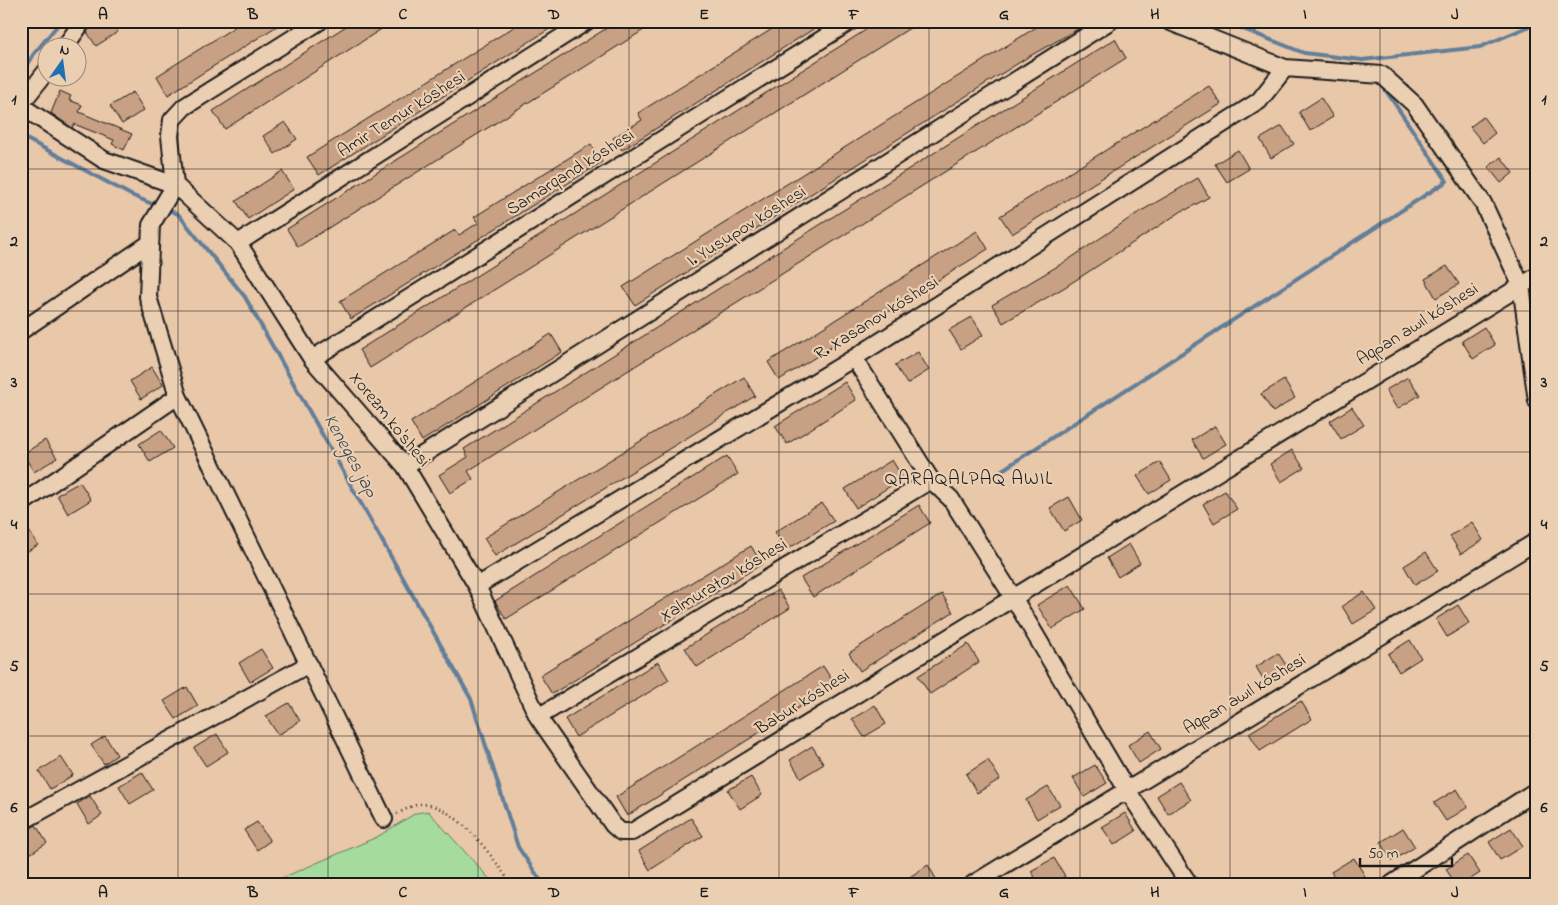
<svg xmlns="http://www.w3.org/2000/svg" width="1558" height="905" viewBox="0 0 1558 905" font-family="'Indie Flower',sans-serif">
  <rect width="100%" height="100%" fill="#e9c7a9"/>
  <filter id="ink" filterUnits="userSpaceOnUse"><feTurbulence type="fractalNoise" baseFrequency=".02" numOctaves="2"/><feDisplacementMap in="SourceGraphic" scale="10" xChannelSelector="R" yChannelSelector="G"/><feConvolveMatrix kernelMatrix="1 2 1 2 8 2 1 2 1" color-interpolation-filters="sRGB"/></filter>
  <g filter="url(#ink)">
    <path fill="#a6db9e" stroke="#617c5d" d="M428 811 494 884H268L377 837 416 813Z"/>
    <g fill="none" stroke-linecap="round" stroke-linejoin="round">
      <path stroke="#627e99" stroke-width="4" d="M1223 21 1304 53 1362 60 1480 47 1537 23
        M21 73 33 55 61 21
        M21 136 131 195 157 206
        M166 209 178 214 245 297 471 699 518 847 543 884
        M993 476 1447 181 1382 85"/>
    </g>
    <path fill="#c8a083" stroke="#1c1c1c" d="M112 21 118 32 96 46 87 32 93 22Z
      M244 21H285L168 95 157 76Z
      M354 21H394L225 129 213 111Z
      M515 21H562L319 175 307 157 517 25Z
      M618 21H658L298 247 287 229Z
      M785 21H826L622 150 613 138 642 120 638 113Z
      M880 21H921L370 368 359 350Z
      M1046 21H1073L1078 29 1028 57 635 305 623 287Z
      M1115 39 1126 58 468 471 473 479 450 493 439 475 468 457 464 449Z
      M1209 86 1221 104 1012 234 1000 216Z
      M60 91 71 96 69 100 82 105 79 112 132 134 124 150 112 144 114 140 74 124 72 128 51 113Z
      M133 92 144 110 122 124 110 106Z
      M1321 98 1333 117 1310 131 1299 112Z
      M1483 117 1495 133 1483 143 1470 127Z
      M285 122 297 139 275 154 263 136Z
      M1282 126 1294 144 1271 158 1260 139Z
      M591 144 602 162 351 319 340 301 455 230 459 235 478 223 474 217Z
      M1238 150 1249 169 1227 182 1215 164Z
      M1501 157 1513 173 1501 183 1488 167Z
      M282 171 294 189 248 219 236 201Z
      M1198 178 1209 197 1186 210 1185 209 1065 287 1003 323 992 305 1068 260 1136 214Z
      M977 231 988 249 779 380 768 362Z
      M1447 266 1459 284 1436 298 1425 279Z
      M972 317 983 335 961 349 949 330Z
      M1484 327 1495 345 1473 359 1462 341Z
      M551 334 562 352 422 441 411 422Z
      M918 352 929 370 907 384 895 365Z
      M152 367 163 385 141 399 130 381Z
      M744 377 755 396 495 556 484 538Z
      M1408 377 1420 395 1397 409 1386 390Z
      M1284 380 1295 398 1273 412 1261 394Z
      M845 382 856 400 787 444 775 426Z
      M1352 407 1364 425 1341 439 1330 421Z
      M1215 426 1226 444 1203 458 1192 440Z
      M161 430 173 448 150 462 139 444Z
      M45 440 57 458 34 472 23 454Z
      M1292 450 1304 468 1281 482 1270 464Z
      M727 456 738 474 506 619 495 601Z
      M892 460 903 478 856 508 845 489Z
      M1160 462 1171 480 1149 494 1137 476Z
      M80 482 91 500 68 514 57 495Z
      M1225 491 1237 509 1214 523 1203 504Z
      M1069 497 1082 520 1064 531 1050 508Z
      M822 503 834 521 786 550 775 532Z
      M919 505 930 523 813 597 801 578Z
      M21 519 38 545 21 555Z
      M1472 522 1483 540 1461 554 1450 536Z
      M1129 544 1140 563 1118 577 1107 558Z
      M751 546 762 564 552 694 540 675Z
      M1426 552 1438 571 1415 585 1404 566Z
      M1070 585 1085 609 1052 629 1037 605Z
      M778 590 790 608 697 667 685 648Z
      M1364 592 1376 610 1353 624 1342 606Z
      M942 594 953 612 860 671 849 653Z
      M1458 605 1469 623 1447 637 1436 619Z
      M1410 640 1421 658 1399 672 1388 654Z
      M968 644 979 662 930 694 918 676Z
      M261 649 273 668 250 682 239 663Z
      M1278 653 1290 671 1267 685 1256 667Z
      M658 662 669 680 576 737 565 719Z
      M823 666 835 685 627 816 616 797Z
      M187 687 198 706 176 719 164 701Z
      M1301 701 1312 719 1260 751 1249 733Z
      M289 703 300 721 278 735 266 716Z
      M875 705 886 724 864 737 852 719Z
      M1150 731 1161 749 1139 763 1128 745Z
      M217 734 228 752 206 766 194 748Z
      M105 736 117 755 104 764 91 745Z
      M812 746 824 764 801 778 790 760Z
      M61 757 73 775 50 789 39 771Z
      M988 760 1000 779 977 793 966 774Z
      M1095 765 1107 783 1084 797 1073 778Z
      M142 772 153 790 130 804 119 786Z
      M751 777 762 795 740 809 728 790Z
      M1179 782 1191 800 1168 814 1157 796Z
      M1048 787 1060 805 1037 819 1026 800Z
      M1457 789 1468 807 1446 821 1434 803Z
      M90 796 102 815 89 824 77 804Z
      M1125 813 1136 831 1114 845 1102 827Z
      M691 818 703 836 650 870 639 851Z
      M257 822 270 841 257 850 244 830Z
      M36 825 47 843 25 857 21 851V834Z
      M1403 828 1415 847 1392 861 1381 842Z
      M1511 828 1523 846 1500 860 1489 842Z
      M1468 855 1480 873 1463 884H1455L1446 869Z
      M1054 858 1065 876 1052 884H1039L1031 871Z
      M1354 858 1365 876 1353 884H1339L1331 872Z
      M928 865 939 884H899Z"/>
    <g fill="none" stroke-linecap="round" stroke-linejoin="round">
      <g stroke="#1c1c1c" stroke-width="20">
        <path id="minor" d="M320 21 184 107 172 120 170 136 175 185 238 243 312 359 405 466 477 586 538 717 613 825 621 832H632L1537 276
          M1168 21 1285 68 1382 75 1415 105 1483 203 1521 285 1537 401
          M64 48 83 21
          M21 104 48 69
          M21 106 104 160 175 185 151 225 148 297 178 396 384 819
          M238 243 587 21
          M21 331 150 243
          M854 358 931 480 951 499 1013 597 1127 790 1189 884
          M312 359 851 21
          M405 466 1110 21
          M21 504 178 396
          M477 586 854 358 1259 101 1285 68
          M538 717 931 480
          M21 822 309 664
          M973 884 1537 541
          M1392 884 1537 790"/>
      </g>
      <path stroke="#1c1c1c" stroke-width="2.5" stroke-dasharray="1 4" stroke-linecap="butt" d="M397 814C403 811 414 804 422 804 458 806 492 856 511 884"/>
      <use href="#minor" stroke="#ebcfb2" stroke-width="16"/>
    </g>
  </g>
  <path fill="none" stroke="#1c1c1c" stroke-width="1" stroke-opacity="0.55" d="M178 21V884M328 21V884M478 21V884M629 21V884M779 21V884M929 21V884M1080 21V884M1230 21V884M1380 21V884M21 169H1537M21 311H1537M21 452H1537M21 594H1537M21 736H1537"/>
  <g text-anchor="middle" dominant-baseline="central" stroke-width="4.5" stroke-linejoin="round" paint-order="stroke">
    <g font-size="18" fill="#1c1c1c" stroke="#ebcfb2">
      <text transform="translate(402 115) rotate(-32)">Amir Temur kóshesi</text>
      <text transform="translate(571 173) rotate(-32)">Samarqand kóshesi</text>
      <text transform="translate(747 227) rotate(-32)">I. Yusupov kóshesi</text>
      <text transform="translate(877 319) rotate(-32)">R. Xasanov kóshesi</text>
      <text transform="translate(1418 325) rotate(-32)">Aqpan awıl kóshesi</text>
      <text transform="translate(389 420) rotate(51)">Xorezm ko'shesi</text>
      <text transform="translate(724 581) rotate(-31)">Xalmuratov kóshesi</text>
      <text transform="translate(1245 695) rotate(-31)">Aqpan awıl kóshesi</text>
      <text transform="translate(803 703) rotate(-32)">Babur kóshesi</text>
    </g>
    <g font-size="19" font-style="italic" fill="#394550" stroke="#ebcfb2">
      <text transform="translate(350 456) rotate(61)">Keneges jap</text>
    </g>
    <g font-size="19" letter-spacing="1" fill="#1c1c1c" stroke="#ebcfb2">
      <text x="969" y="479">QARAQALPAQ AWIL</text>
    </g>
  </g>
  <rect width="1558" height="905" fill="none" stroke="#ebcfb2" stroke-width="55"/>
  <g transform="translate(62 62) rotate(14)"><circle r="24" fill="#ebcfb2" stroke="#988776"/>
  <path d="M0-4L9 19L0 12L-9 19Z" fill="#1f6fb2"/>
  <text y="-8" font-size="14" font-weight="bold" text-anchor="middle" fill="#1c1c1c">N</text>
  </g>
  <path d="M1360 858v8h92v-8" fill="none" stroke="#1c1c1c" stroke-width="2.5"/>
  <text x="1368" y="858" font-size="15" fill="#1c1c1c" stroke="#ebcfb2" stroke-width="4" paint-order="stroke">50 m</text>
  <rect x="28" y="28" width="1502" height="850" fill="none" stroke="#1c1c1c" stroke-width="2"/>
  <g font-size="16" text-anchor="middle" font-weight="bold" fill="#1c1c1c">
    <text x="103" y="19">A</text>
    <text x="253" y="19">B</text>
    <text x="403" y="19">C</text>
    <text x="554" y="19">D</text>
    <text x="704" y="19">E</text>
    <text x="854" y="19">F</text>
    <text x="1004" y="19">G</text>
    <text x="1155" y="19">H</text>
    <text x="1305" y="19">I</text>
    <text x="1455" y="19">J</text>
    <text x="14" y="104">1</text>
    <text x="1544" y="104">1</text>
    <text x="14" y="246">2</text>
    <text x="1544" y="246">2</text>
    <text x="14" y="387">3</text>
    <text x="1544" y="387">3</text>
    <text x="14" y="529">4</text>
    <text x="1544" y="529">4</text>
    <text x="14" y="671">5</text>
    <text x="1544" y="671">5</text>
    <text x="14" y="812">6</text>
    <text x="1544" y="812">6</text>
    <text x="103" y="897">A</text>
    <text x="253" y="897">B</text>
    <text x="403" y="897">C</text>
    <text x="554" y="897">D</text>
    <text x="704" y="897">E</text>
    <text x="854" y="897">F</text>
    <text x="1004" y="897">G</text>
    <text x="1155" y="897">H</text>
    <text x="1305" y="897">I</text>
    <text x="1455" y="897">J</text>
  </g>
</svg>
